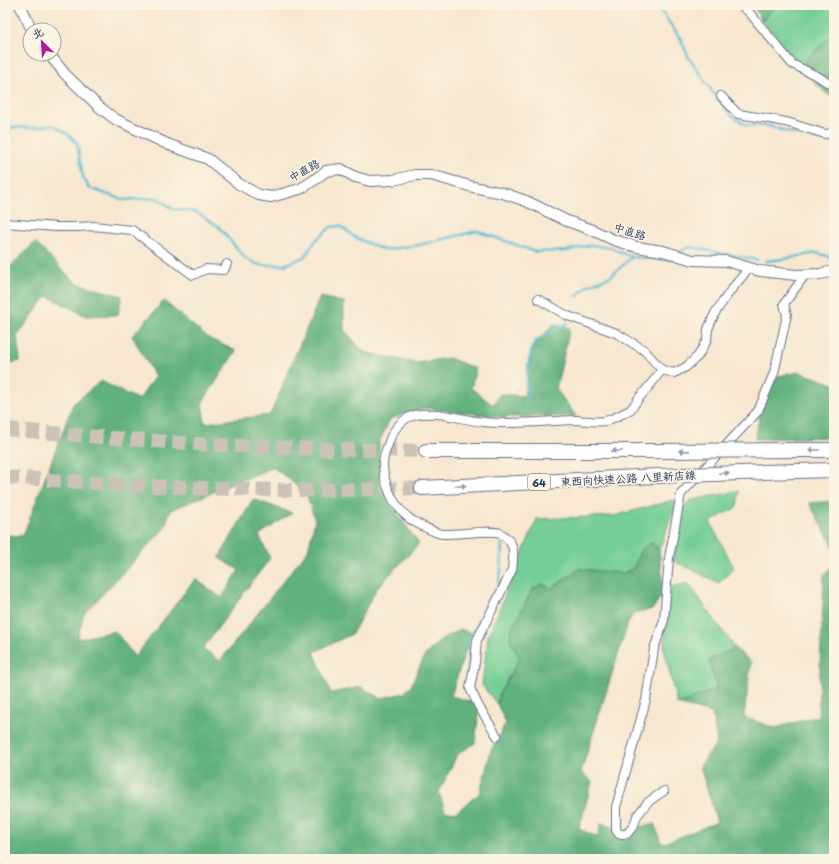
<svg xmlns="http://www.w3.org/2000/svg" width="839" height="864" viewBox="0 0 839 864" font-family="'Playpen Sans','LXGW WenKai TC',sans-serif">
  <rect width="100%" height="100%" fill="#fcf5e5"/>
  <filter id="ink" filterUnits="userSpaceOnUse"><feTurbulence type="fractalNoise" baseFrequency=".025" numOctaves="2"/><feDisplacementMap in="SourceGraphic" scale="8" xChannelSelector="R" yChannelSelector="G"/><feConvolveMatrix kernelMatrix="1 2 1 2 8 2 1 2 1" color-interpolation-filters="sRGB"/></filter>
  <filter id="wash" filterUnits="userSpaceOnUse"><feTurbulence type="fractalNoise" baseFrequency=".012" numOctaves="4" result="noise"/><feDisplacementMap in="SourceGraphic" scale="16" xChannelSelector="R" yChannelSelector="G"/><feGaussianBlur stdDeviation="0.9" result="paint"/><feColorMatrix in="noise" values="0 0 0 0 0 0 0 0 0 0 0 0 0 0 0 0 0 1.4 0 .05"/><feComposite in="paint" operator="in"/></filter>
  <g filter="url(#wash)">
    <rect width="100%" height="100%" fill="#f7e7cf"/>
    <path fill="#75ce95" stroke="#487e7a" d="M776 5H834V33L799 66 762 21Z
      M739 491 737 507 710 522 734 568 719 583 672 560 681 508 691 500Z
      M674 500 676 505 659 549 651 543 642 549 633 569 623 573 579 569 552 588 510 641 520 658 499 694 497 704 482 685 488 636 537 519 614 516Z
      M688 583 735 648 709 660 717 689 677 704 664 648 669 587Z"/>
    <path fill="#60b17e" stroke="#3e706e" fill-rule="evenodd" d="M753 5H776L762 21Z
      M834 33V98L824 92 799 66Z
      M35 242 76 283 122 296 118 315 86 316 47 296 17 336 20 361 5 364V272Z
      M320 297 344 302V330L364 352 416 363 449 358 476 369 471 388 493 405 500 394 524 396 533 346 554 324 570 328 556 389 576 416 502 417 425 408 390 419 379 443 380 489 419 544 377 588 352 634 314 652 331 693 361 687 381 698 404 693 411 686 425 655 441 639 461 629 471 633 451 696 472 702 479 711 475 743 457 755 439 792 445 811 455 813 480 793 491 750 506 723 497 704 499 694 520 658 510 641 511 630 533 589 542 584 552 588 579 569 623 573 633 569 641 549 651 543 659 549 664 591 653 609 633 614 628 623 581 772 592 782 579 829 598 837 601 823 624 831 654 823 662 844 717 822 700 766 717 742 712 713 677 704 717 689 709 660 735 648 751 662 744 717 775 728 818 716 824 575 834 564V859H5V535L23 536 73 404 101 381 139 400 155 376 132 336 164 301 208 338 236 351 202 403 205 423 270 415ZM273 467 306 493 315 520 308 550 220 661 203 648 270 558 259 535 292 513 253 499 219 558 239 570 222 598 195 579 135 657 115 631 77 639 84 614 163 530 171 510Z
      M799 372 834 384V437L755 439 763 397 778 376Z
      M834 501V548L809 503Z"/>
    <g fill="none" stroke-linecap="round" stroke-linejoin="round">
      <path stroke="#55bad3" stroke-width="2.5" d="M657 5 680 38 689 58 717 98 730 114 746 125 769 126 795 134 825 140 834 141
        M5 127 33 128 53 125 68 134 77 143 83 177 89 188 124 200 157 198 173 209 196 212 219 227 246 259 259 265H284L304 257 316 240 331 227 340 226 356 238 384 250 419 245 477 231 536 252 566 251 591 245 612 248 632 257 667 260 673 258
        M680 253 683 250 690 247 757 260
        M766 261 784 259 816 253 834 258
        M577 296 587 286 611 276 632 257
        M526 405 528 364 532 347 538 339 568 323
        M467 690 466 687 469 665V639L498 588 501 570 502 544"/>
    </g>
  </g>
  <g filter="url(#ink)">
    <g fill="none" stroke-linecap="round" stroke-linejoin="round">
      <path stroke="#cbc2b8" stroke-width="14" stroke-dasharray="14 7" stroke-linecap="butt" d="M5 429 99 437 213 445 317 449 426 451
        M5 477C84 482 163 488 242 489 302 491 362 490 422 488"/>
      <g stroke="#686f86" stroke-width="10">
        <path id="minor" d="M740 5 748 11 792 64 819 77 834 87
          M721 96 738 114 770 119 790 123 825 134 834 133
          M5 223 56 227H78L93 226 132 230 193 275 206 269 224 270 227 264
          M538 299 568 316 616 333 644 350 662 370 674 373 686 367 698 356 707 340 708 329 715 313 731 290 749 268
          M497 736 478 705 470 688 475 662 477 640 512 570C514 554 516 542 500 533 491 529 455 535 442 534 435 533 427 528 420 525 417 523 413 521 410 519 394 507 384 485 383 466 383 459 386 449 389 442 392 431 402 418 415 415 438 410 461 420 484 422 514 425 544 421 575 420 583 420 598 423 605 421 609 420 626 412 630 410 633 407 636 402 639 398 647 389 655 379 662 370
          M664 791 648 802 637 816 634 825 627 834H619L616 830V807L646 700 654 649 664 620 669 558 681 494 758 411 774 373 787 315 784 304 805 275H809"/>
      </g>
      <g stroke="#686f86" stroke-width="12">
        <path id="tertiary" d="M20 5 32 30
          M49 54 65 74 98 106 115 119 167 144 208 159 239 184 259 195 271 197 300 189 313 181 326 171 341 169 355 177 370 181 393 180 415 175H431L473 187 503 193 526 201 567 221 590 229 614 240 637 247 663 251 693 260 726 261 760 271 796 275 820 274 834 271"/>
      </g>
      <g stroke="#686f86" stroke-width="16">
        <path id="trunk" d="M793 450H834
          M426 451H656
          M794 471 834 470
          M422 488 657 476"/>
      </g>
      <use href="#minor" stroke="#fff" stroke-width="8"/>
      <use href="#tertiary" stroke="#fff" stroke-width="10"/>
      <use href="#trunk" stroke="#fff" stroke-width="14"/>
      <g stroke="#686f86" stroke-width="16" stroke-linecap="butt">
        <path id="trunk-bridge" d="M656 451 793 450
          M657 476 794 471"/>
      </g>
      <use href="#trunk-bridge" stroke="#fff" stroke-width="14"/>
    </g>
    <defs><path id="oneway-solid" d="M-6-.8H1V-3.2L6.5 0L1 3.2V.8H-6Z"/></defs>
    <g fill="#8d97ae">
      <use href="#oneway-solid" transform="translate(814 450) rotate(180)"/>
      <use href="#oneway-solid" transform="translate(617 451) rotate(-180)"/>
      <use href="#oneway-solid" transform="translate(684 451) rotate(179)"/>
      <use href="#oneway-solid" transform="translate(724 473) rotate(-2)"/>
      <use href="#oneway-solid" transform="translate(461 486) rotate(-3)"/>
    </g>
  </g>
  <g text-anchor="middle" dominant-baseline="central" stroke-width="3.5" stroke-linejoin="round" paint-order="stroke">
    <rect fill="#fcf5e5" stroke="#5e6a86" stroke-width="1" x="528" y="474" width="22" height="16" rx="3"/>
    <g font-size="10" font-weight="bold" fill="#1b2f5e">
      <text x="539" y="482">64</text>
    </g>
    <g font-size="11" fill="#1b2f5e" stroke="#fcf5e5">
      <text transform="translate(304 170) rotate(-29)">中直路</text>
      <text transform="translate(630 231) rotate(17)">中直路</text>
      <text transform="translate(628 478) rotate(-3)">東西向快速公路 八里新店線</text>
    </g>
  </g>
  <rect width="839" height="864" fill="none" stroke="#fcf5e5" stroke-width="20"/>
  <g transform="translate(42 42) rotate(335)"><circle r="19" fill="#fcf5e5" stroke="#a2a6af"/>
  <path d="M0-3L7 15L0 10L-7 15Z" fill="#b5179e"/>
  <text y="-6" font-size="11" font-weight="bold" text-anchor="middle" fill="#1b2f5e">北</text>
  </g>
</svg>
